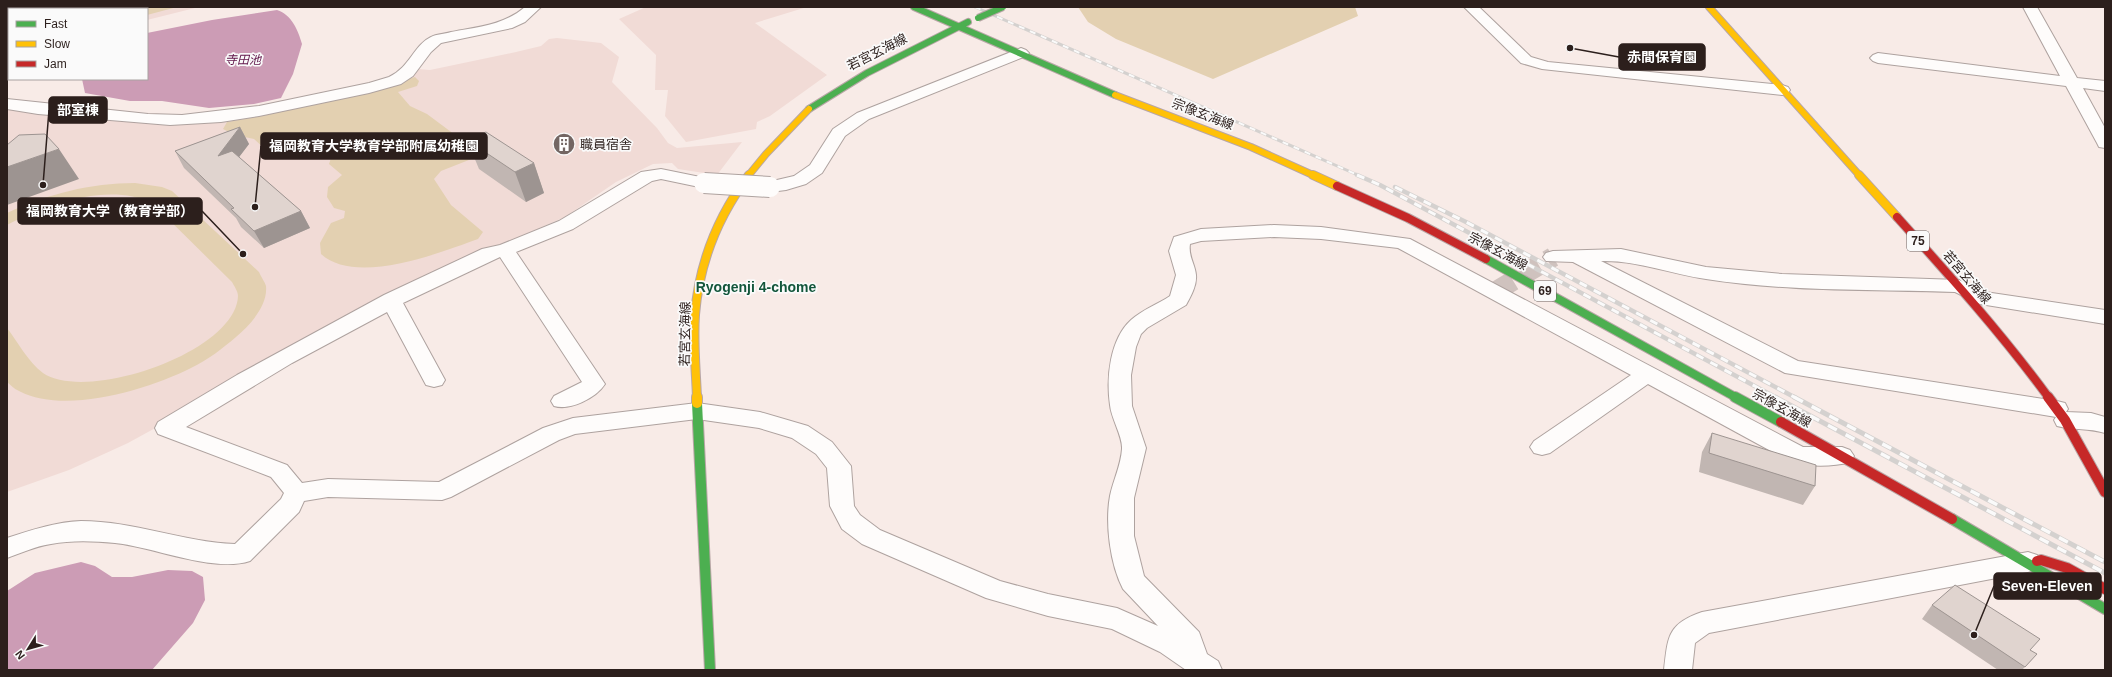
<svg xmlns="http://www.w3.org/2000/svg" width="2112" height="677" viewBox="0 0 2112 677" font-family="Helvetica,'Noto Sans JP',sans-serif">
  <rect width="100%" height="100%" fill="#f8ebe7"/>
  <path fill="#f1dbd6" d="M7 7H199L147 20V9H9V48L7 49Z
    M646 7H807L755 23 827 75 770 116 757 122 756 129 686 142 665 116 668 90H655L656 55 619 19Z
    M557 38 601 43 619 57 612 82 657 128 668 143 677 148 742 142 717 175 678 169 672 163 653 164 616 182 565 217 447 268 128 443 69 470 7 492V109L22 112 170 125 373 89 418 69 430 70 516 52 541 46 549 39Z"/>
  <path fill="#e3d0b1" d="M129 7H177L147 15V9H122Z
    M1078 7H1355L1358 16 1213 79 1116 39 1088 22Z
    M415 77 419 81 417 86 398 92 410 106 427 114 474 149 479 156 441 171 434 179 451 205 483 232 478 239C439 253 356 286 321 254L320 243 331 223 344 218 345 211 334 208 327 197 328 187 342 175 329 164 333 152 350 146 347 139 332 140 314 149 299 154 285 150 265 149 254 139 235 135 223 129 227 122 262 116 360 94Z
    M135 183 162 187 172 191 259 272C261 277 265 282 266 286 268 306 250 325 236 337 223 348 208 360 191 368 147 390 65 415 19 391 14 389 11 385 7 382V328C18 342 28 362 43 373 87 403 236 352 238 296 238 291 234 286 232 282L152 203C109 182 46 204 7 225V213C48 194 90 183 135 183Z"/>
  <path fill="#cc9cb5" d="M277 10C292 15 298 30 302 44L293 74 281 98 254 104 209 108 162 101H130L85 93 82 79H147V33L212 20Z
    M81 562 95 566 112 577H132L168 570 192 571 203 577 205 600 193 623 152 670H7V591L35 573Z"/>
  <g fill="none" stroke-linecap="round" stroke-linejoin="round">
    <path stroke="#cfc2be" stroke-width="20" stroke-dasharray="20 10" stroke-linecap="butt" d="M1496 291 1553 257"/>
    <g stroke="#aea29f" stroke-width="2">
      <path id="street" d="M525 7H541L525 22 512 28 441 43 431 52 413 76 401 84 369 93 259 116 221 122 170 125 38 114 7 109V99L148 114 182 115 259 106 369 83 389 77C410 67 414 45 431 37 436 34 445 34 451 32 478 27 504 25 525 7Z
        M1464 7H1479L1531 57 1548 62 1782 85 1788 87 1790 90 1788 93 1782 95 1542 69 1521 63Z
        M2023 7H2037L2077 78 2105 81V91L2083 88 2105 128V148L2099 147 2097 143 2066 86 1878 63 1873 61 1870 58 1873 55 1878 53 2060 76Z
        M1021 48 1026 50 1029 53 1026 56 869 119 845 136 822 173 806 184 786 190 770 192 764 191 761 187 764 183 794 176 810 165 833 129 857 113Z
        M661 169 710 179 713 183 710 187 704 188 661 179 652 181 573 229 516 252 605 384C596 398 570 411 554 406L551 401 554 396 582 382 500 257 403 303 445 380 442 385 434 387 426 385 387 312 292 363 186 427 287 465 302 483 328 479 439 482 543 428 573 418 697 403 760 412 808 426 832 442 851 466 854 506 860 515 880 530 1000 581 1048 594 1117 608 1158 626 1123 589C1110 564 1105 523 1110 496 1113 481 1121 465 1122 449 1123 437 1111 418 1110 405 1106 378 1110 339 1131 320 1142 310 1158 304 1170 296L1176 275 1169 251 1174 237 1201 229 1274 225 1321 227 1410 239 1803 447H1842L1850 450 1854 456 1850 462C1833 467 1808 467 1791 462L1648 384 1550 453 1542 455 1534 453 1530 447 1534 441 1631 375 1398 248 1321 239 1274 237 1201 241 1190 244C1188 256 1195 264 1196 275 1197 285 1191 296 1186 305L1147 328 1141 334 1136 347 1131 375 1132 406 1146 448 1134 498V536L1144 576 1199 632 1207 654 1218 661 1222 670H1186L1160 652 1112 629 1048 616 986 598 862 544 842 529 830 506 827 468 816 454 792 438 759 428 697 419 575 434 559 440 451 497 442 500 328 497 304 501 299 512 250 561C213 573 154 547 115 543 94 541 72 540 51 544 36 546 21 553 7 558V538C32 530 55 522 81 521 134 521 183 542 235 544L281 499 284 493 271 477 158 434 155 428 158 422 237 375 384 295 482 249 500 245 559 221 641 172Z
        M1621 249 1706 267 1782 274 1959 280 1985 292 2105 310V324L1980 304 1955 292C1872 289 1788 292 1706 279 1671 274 1637 260 1601 261L1798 361 2057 401 2065 403 2068 409 2066 412 2091 413 2105 417V433C2089 428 2073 430 2057 426L2054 420 2056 417 1785 373 1573 262 1546 261 1543 257 1546 253 1553 251Z
        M2028 552 2037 555 2041 562 2037 569 2028 572 1709 633 1695 643 1692 670H1664C1668 637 1667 624 1702 612Z"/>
    </g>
    <g stroke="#b8a6a6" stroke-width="8">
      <path id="fast-far2" d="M914 7 1115 95
        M809 109 867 73 968 22"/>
    </g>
    <g stroke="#b8a6a6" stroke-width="10">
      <path id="fast-far1" d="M1486 259 1737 398"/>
    </g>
    <g stroke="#b8a6a6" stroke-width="12">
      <path id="fast" d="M1735 397 1781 422
        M697 403 710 670
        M1952 519 2105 609"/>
    </g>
    <g stroke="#b8a6a6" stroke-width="8">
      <path id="slow-far2" d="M1709 7 1860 176
        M1115 95 1251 147 1315 176
        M748 176 766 154 809 109"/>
    </g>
    <g stroke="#b8a6a6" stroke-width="10">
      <path id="slow-far1" d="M1313 175 1337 186
        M1859 175 1897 217
        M697 398C696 370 693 343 695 315 699 264 718 216 749 175"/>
    </g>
    <g stroke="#b8a6a6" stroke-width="12">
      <path id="slow" d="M697 397V403"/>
    </g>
    <g stroke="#b8a6a6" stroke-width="10">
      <path id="jam-far1" d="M1337 186 1408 218 1486 259
        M1897 217C1950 276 2002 334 2049 398"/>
    </g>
    <g stroke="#b8a6a6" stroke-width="12">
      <path id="jam" d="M2048 397 2065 420 2105 492
        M1781 422 1952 519
        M2037 561 2041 560 2067 568 2105 589"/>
    </g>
    <use href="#street" fill="#fefcfb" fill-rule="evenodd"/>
    <use href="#fast-far2" stroke="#4caf50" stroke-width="6"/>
    <use href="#fast-far1" stroke="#4caf50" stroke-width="8"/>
    <use href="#fast" stroke="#4caf50" stroke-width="10"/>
    <use href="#slow-far2" stroke="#ffc107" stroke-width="6"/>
    <use href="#slow-far1" stroke="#ffc107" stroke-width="8"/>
    <use href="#slow" stroke="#ffc107" stroke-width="10"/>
    <use href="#jam-far1" stroke="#c62828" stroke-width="8"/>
    <use href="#jam" stroke="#c62828" stroke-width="10"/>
    <g stroke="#d4d1cf" stroke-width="3">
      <path id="rail-far2" d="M975 7 1360 176"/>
    </g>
    <g stroke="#d4d1cf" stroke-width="4.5">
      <path id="rail-far1" d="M1357 175 1380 185 1777 398
        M1395 187 1466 222 1796 398"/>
    </g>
    <g stroke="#d4d1cf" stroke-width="5">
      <path id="rail" d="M1775 397 2105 573
        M1794 397 2105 562"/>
    </g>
    <use href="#rail-far2" stroke="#fafafa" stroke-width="2" stroke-dasharray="6" stroke-linecap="butt"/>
    <use href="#rail-far1" stroke="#fafafa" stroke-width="3" stroke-dasharray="8" stroke-linecap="butt"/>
    <use href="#rail" stroke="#fafafa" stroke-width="3.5" stroke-dasharray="10" stroke-linecap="butt"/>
    <g stroke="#aea29f" stroke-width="22" stroke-linecap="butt">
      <path id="street-bridge" d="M704 183 770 187"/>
    </g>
    <g stroke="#b8a6a6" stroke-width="8" stroke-linecap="butt">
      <path id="fast-bridge" d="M978 18 1003 7"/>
    </g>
    <use href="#street-bridge" stroke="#fefcfb" stroke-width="20"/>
    <use href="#fast-bridge" stroke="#4caf50" stroke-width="6"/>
  </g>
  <path fill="#c1b6b2" d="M240 127 249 144 239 157 301 211 310 228 264 248 241 227 236 218 184 168 175 151Z
    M467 140 534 163 544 193 526 202 479 169Z
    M1712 433 1815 486 1803 505 1699 472 1702 452Z
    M1932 605 2030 650 2037 654 2022 670H1998L1922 619Z"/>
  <path fill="#9d9491" d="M240 127 249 144 227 173 218 156Z
    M59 149 79 179 7 205V167Z
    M534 163 544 193 526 202 515 172Z
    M301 211 310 228 264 248 254 231Z"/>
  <path fill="#e0d4cf" stroke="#9d9491" d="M240 127 218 156 232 151 301 211 254 231 231 209 234 208 175 151Z
    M486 132 534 163 515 172 467 140Z
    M45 134 59 149 7 167V145L19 135Z
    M1712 433 1816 465 1815 486 1709 453Z
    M1955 585 2040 639 2030 650 2037 654 2025 667 1932 605Z"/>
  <defs>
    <g id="building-disc" transform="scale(1.15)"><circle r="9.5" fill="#736663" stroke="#fafafa"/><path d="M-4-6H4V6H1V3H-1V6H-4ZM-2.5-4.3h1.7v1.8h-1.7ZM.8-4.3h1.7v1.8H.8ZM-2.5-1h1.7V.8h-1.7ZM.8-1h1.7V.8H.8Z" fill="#fff"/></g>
  </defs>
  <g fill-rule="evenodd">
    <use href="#building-disc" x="564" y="144"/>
  </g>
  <g text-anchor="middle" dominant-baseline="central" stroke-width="3.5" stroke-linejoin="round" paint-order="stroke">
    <g font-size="12" font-style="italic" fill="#5e1247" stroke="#fafafa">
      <text x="243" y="60">寺田池</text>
    </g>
    <g fill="#fafafa" stroke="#6a615f" stroke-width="1">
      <rect x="1907" y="231" width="22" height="20" rx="3"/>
      <rect x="1534" y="281" width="22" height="20" rx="3"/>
    </g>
    <g font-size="12" font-weight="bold" fill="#2c1f1c">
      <text x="1918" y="241">75</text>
      <text x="1545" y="291">69</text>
    </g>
    <g font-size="13" fill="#2c1f1c" stroke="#fafafa">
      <text transform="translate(877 52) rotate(-27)">若宮玄海線</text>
      <text transform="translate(1203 114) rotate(21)">宗像玄海線</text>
      <text transform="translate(1498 251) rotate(28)">宗像玄海線</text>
      <text transform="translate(1967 277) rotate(49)">若宮玄海線</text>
      <text transform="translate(685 334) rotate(-89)">若宮玄海線</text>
      <text transform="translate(1782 408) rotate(29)">宗像玄海線</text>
    </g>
    <g font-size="13" fill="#2c1f1c" stroke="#fafafa" text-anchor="start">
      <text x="580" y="144">職員宿舎</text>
    </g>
    <g font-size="14" font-weight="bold" fill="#13563b" stroke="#fafafa">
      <text x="756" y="287">Ryogenji 4-chome</text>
    </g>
  </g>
  <path fill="none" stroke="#2c1f1c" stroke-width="1.5" d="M1570 48L1619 57M43 185L49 110M255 207L261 146M243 254L202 211M1974 635L1994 586"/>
  <g fill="#2c1f1c" stroke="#fafafa" stroke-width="1.5">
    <circle cx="1570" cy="48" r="4"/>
    <circle cx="43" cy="185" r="4"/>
    <circle cx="255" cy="207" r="4"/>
    <circle cx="243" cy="254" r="4"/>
    <circle cx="1974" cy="635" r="4"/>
  </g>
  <g fill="#2c1f1c" stroke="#2c1f1c" stroke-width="1.5">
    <rect x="1619" y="44" width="86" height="26" rx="4"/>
    <rect x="49" y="97" width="58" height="26" rx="4"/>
    <rect x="261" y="133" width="226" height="26" rx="4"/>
    <rect x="18" y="198" width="184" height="26" rx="4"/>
    <rect x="1994" y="573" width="107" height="26" rx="4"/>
  </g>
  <g font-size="14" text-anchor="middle" font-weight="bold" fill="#fff">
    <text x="1662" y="62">赤間保育園</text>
    <text x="78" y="115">部室棟</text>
    <text x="374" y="151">福岡教育大学教育学部附属幼稚園</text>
    <text x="110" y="216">福岡教育大学（教育学部）</text>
    <text x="2047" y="591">Seven-Eleven</text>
  </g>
  <rect width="2112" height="677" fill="none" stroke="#2c1f1c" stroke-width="16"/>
  <rect x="8" y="8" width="140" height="72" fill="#fafafa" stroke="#a8a2a1"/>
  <rect x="16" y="21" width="20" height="6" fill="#4caf50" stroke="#a8a2a1"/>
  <text x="44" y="28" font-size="12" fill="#2c1f1c">Fast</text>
  <rect x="16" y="41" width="20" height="6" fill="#ffc107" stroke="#a8a2a1"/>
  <text x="44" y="48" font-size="12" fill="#2c1f1c">Slow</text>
  <rect x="16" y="61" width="20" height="6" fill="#c62828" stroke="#a8a2a1"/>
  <text x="44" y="68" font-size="12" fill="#2c1f1c">Jam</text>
  <g transform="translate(28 649) rotate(233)" stroke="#fafafa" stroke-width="3" paint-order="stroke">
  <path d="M0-3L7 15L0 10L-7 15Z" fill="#2c1f1c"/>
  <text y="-6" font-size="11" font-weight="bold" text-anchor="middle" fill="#2c1f1c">N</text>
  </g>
</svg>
